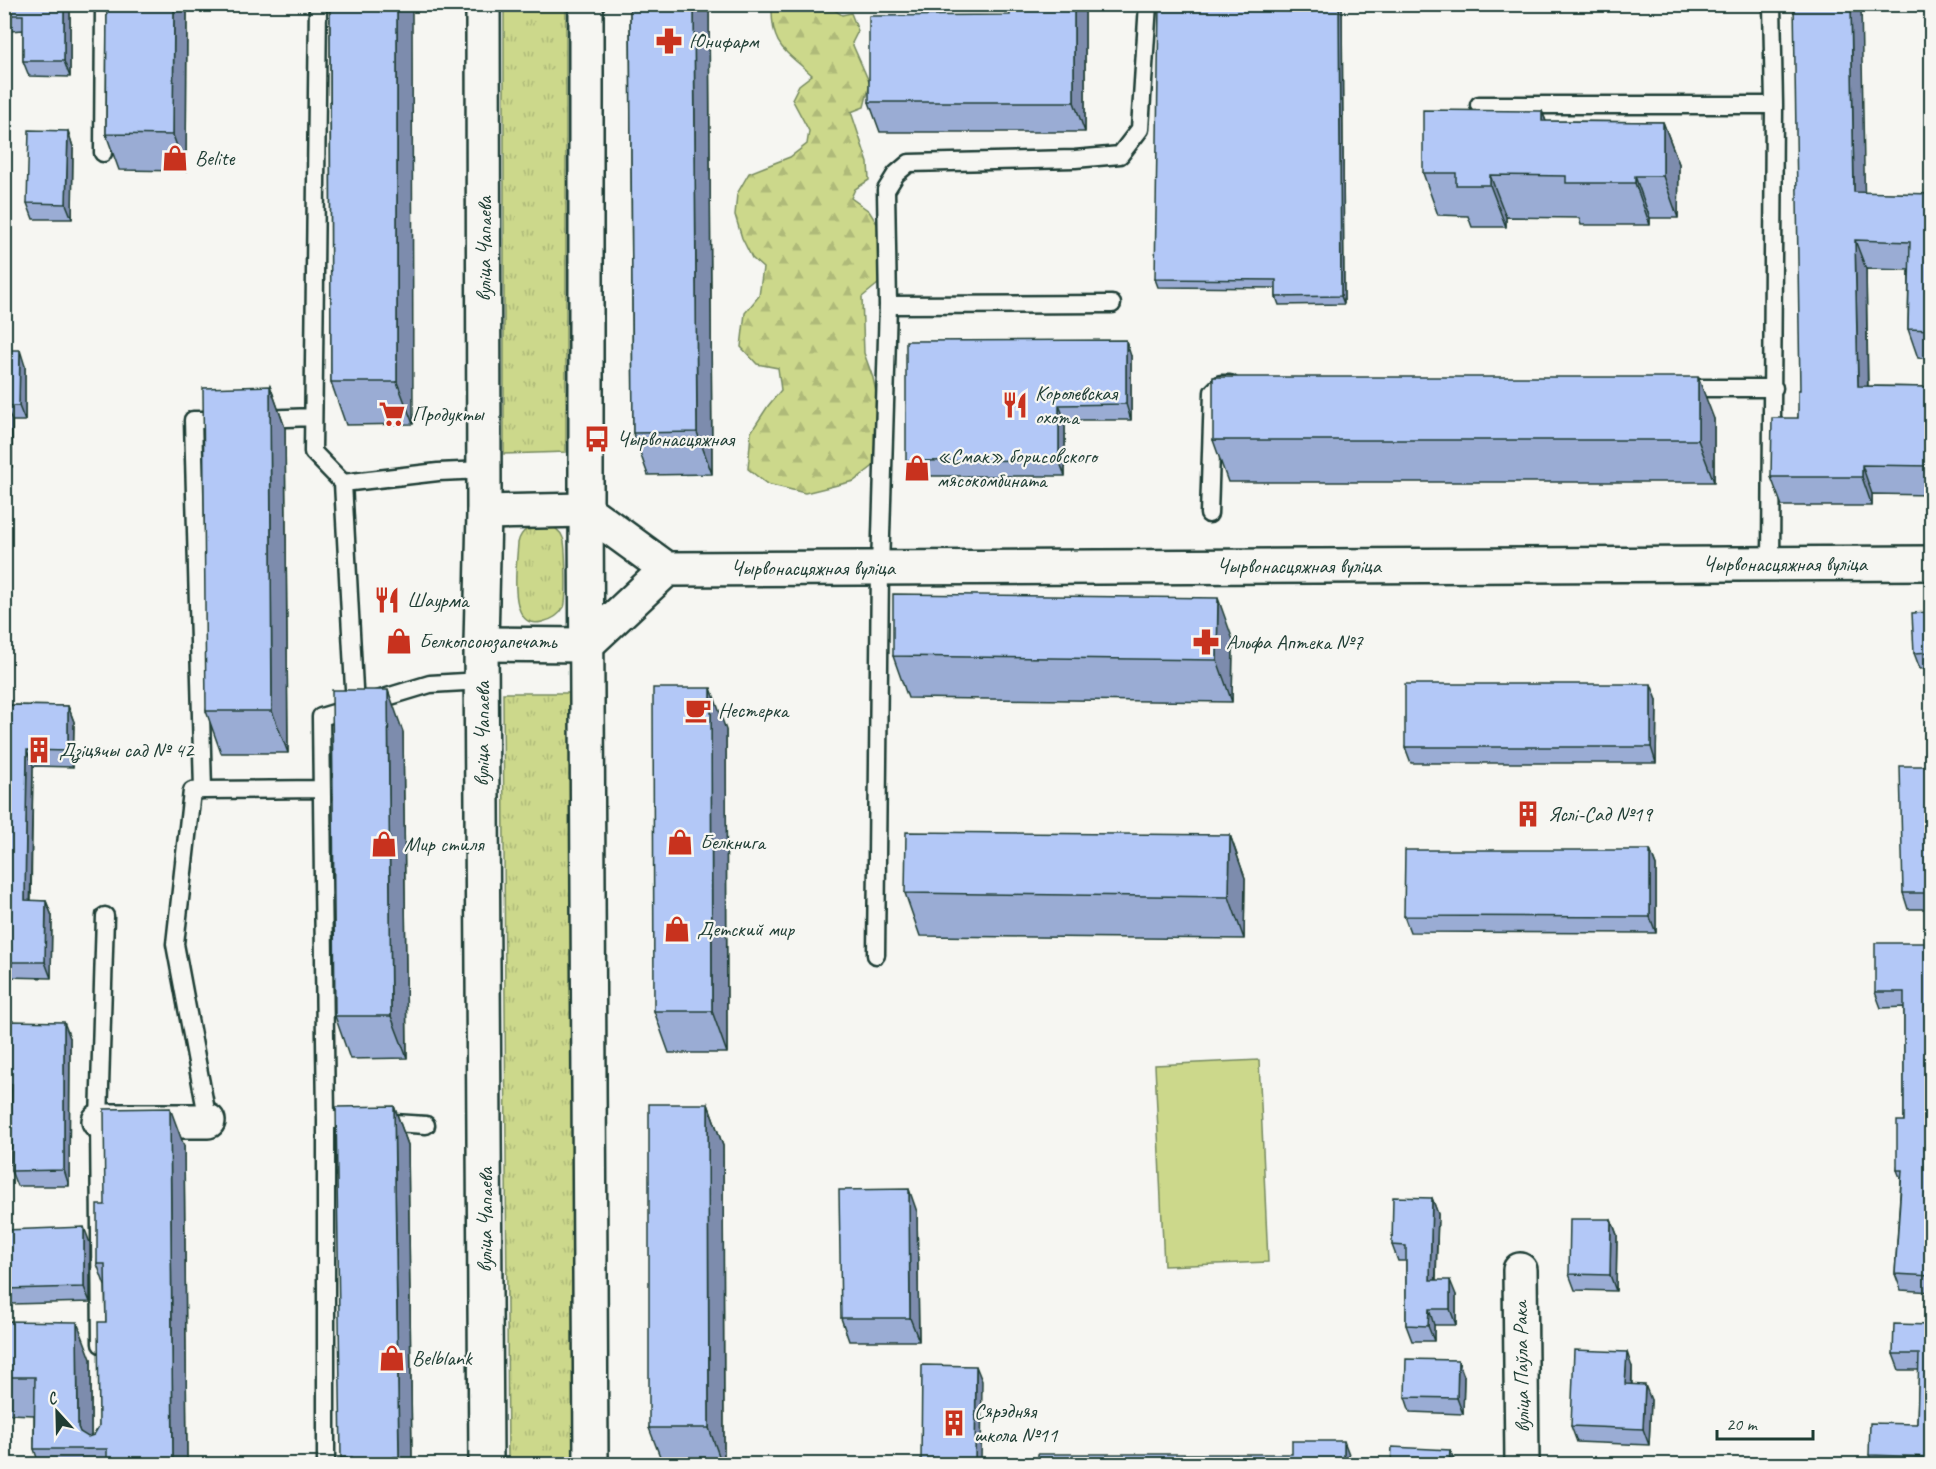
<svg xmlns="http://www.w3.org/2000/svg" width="1936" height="1469" viewBox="0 0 1936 1469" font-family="Caveat,sans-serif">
  <defs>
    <pattern id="grass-tufts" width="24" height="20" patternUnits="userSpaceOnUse" patternTransform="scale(1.5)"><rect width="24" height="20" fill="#ccd88b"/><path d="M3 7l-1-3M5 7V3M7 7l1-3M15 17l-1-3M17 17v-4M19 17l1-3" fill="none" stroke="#afba79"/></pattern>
    <pattern id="forest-firs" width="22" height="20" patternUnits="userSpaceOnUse" patternTransform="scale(1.5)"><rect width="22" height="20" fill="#ccd88b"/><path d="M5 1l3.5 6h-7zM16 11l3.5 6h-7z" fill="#afba79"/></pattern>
  </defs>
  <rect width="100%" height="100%" fill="#f6f6f2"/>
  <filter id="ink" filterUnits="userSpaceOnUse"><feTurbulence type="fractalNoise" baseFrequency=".0167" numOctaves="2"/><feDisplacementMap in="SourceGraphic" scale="12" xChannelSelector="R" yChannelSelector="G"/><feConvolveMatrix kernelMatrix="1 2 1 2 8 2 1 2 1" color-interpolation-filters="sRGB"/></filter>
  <g filter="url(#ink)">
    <path fill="url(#grass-tufts)" stroke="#768a60" stroke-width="1.5" d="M504 5H566V452L504 454Z
      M546 524C554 527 560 530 563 538 566 544 567 602 564 607 559 616 552 620 542 622 506 631 517 563 518 543 521 528 533 526 546 524Z
      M503 693H575L578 1464H508Z"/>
    <path fill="url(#forest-firs)" stroke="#768a60" stroke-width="1.5" d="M772 5H829V6L842 15 851 13 858 31 852 43 870 84 864 107 851 112 868 163 869 180 855 189 851 198 869 211 886 238 889 275 862 297 864 353 873 378 880 411 881 460 854 481 805 493 767 484 748 469 751 432 768 406 781 390 778 368 757 364 741 347 745 313 759 296 763 268 752 258 742 238 735 215 737 194 749 173 790 157 807 144 809 131 792 99 799 85 812 75C783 49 771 46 772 5Z"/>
    <path fill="#ccd88b" stroke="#768a60" stroke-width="1.5" d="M1259 1060 1268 1262 1164 1266 1155 1065Z"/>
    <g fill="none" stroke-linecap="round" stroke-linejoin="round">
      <g stroke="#1f3d34" stroke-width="21">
        <path id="service" d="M318 4 313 452 343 483
          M1772 4 1774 105
          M1479 105H1774L1771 564
          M103 153 104 4
          M888 305 886 190 896 174 909 163 1075 159 1120 155 1140 129 1148 4
          M1682 388H1774
          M261 419 313 417
          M226 420H193L203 790 322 789
          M1209 514 1213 392 1221 384H1230
          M355 707 343 483 438 472 484 470
          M203 790 192 791 175 944 208 1121
          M876 955 880 568 888 305 1112 304
          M326 1120 321 717 430 684 482 681
          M378 1122 426 1125
          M101 1344 99 1121 105 916
          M326 1464V1120H337"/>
      </g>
      <g stroke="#1f3d34" stroke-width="38">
        <path id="minor" d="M484 512 586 510 667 569
          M667 569 1932 563
          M481 644 586 645 667 569
          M99 1121H208
          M1520 1270 1522 1464"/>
      </g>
      <g stroke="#1f3d34" stroke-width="38">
        <path id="secondary" d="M483 4 484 512 481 644 486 1464
          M586 4V510L591 1464"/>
      </g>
      <use href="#service" stroke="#f6f6f2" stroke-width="16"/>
      <use href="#minor" stroke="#f6f6f2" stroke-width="33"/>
      <use href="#secondary" stroke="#f6f6f2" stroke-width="33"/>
    </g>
    <path fill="#9aacd4" stroke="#1f3d34" stroke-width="1.5" d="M4 4H70V77L29 76 23 61V30L10 31 4 16Z
      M107 4H187L186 171 119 170 106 134Z
      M330 4 413 424 346 425 331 382Z
      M630 4H709L712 474 648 475 633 433Z
      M1085 4V132H880L869 102 1010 15Z
      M1342 4 1344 304 1279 305 1276 297V288L1158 287 1155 279Z
      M1542 111 1546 121 1663 122 1679 164 1678 218H1650V225H1581L1579 218 1506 217V227H1472L1468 216 1438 215 1423 173Z
      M68 131 73 147 72 219H33L27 203Z
      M1864 193 1932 194V359L1918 358 1908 329 1909 270 1866 269 1868 386 1932 387V495L1872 494V506H1782L1771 477 1798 418 1800 390Z
      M4 350 25 366V421H12V467H4Z
      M1131 356V420H1065V476H911L906 461Z
      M270 386 285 428 288 753H221L206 711Z
      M1714 419V482H1228L1213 440Z
      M1932 612V668L1920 669 1914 653Z
      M1233 640 1232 702 908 698 893 656Z
      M1657 700 1656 763H1411L1405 747Z
      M4 705 68 706 74 722 73 767 33 766 31 901H46L52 916 51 978 4 977Z
      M726 730 727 1053H669L654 1011Z
      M403 732 407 1058 350 1059 335 1016Z
      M1932 766V909H1908L1903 893Z
      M1230 835 1245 878 1244 939 920 936 905 893Z
      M1650 850 1656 866V933L1410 932 1404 916Z
      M1932 943V1292L1901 1290 1895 1274 1901 1180 1897 1170 1904 1121V1007L1881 1008 1875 992Z
      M70 1038 69 1186H17L11 1171V1092L9 1084Z
      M708 1104 723 1146 724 1464H663L649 1428Z
      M394 1106 408 1145 412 1464H343L341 1458Z
      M184 1146 187 1464H39L34 1449V1415L9 1414 4 1401V1321L91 1359V1436L94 1435 99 1426 106 1322 105 1286 97 1264 105 1205Z
      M1432 1198 1438 1214 1436 1280 1456 1295V1325H1434V1341H1412L1406 1325V1261H1398L1392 1245Z
      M917 1212 919 1341H849L841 1318Z
      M1611 1219 1617 1235 1616 1291 1575 1290 1569 1274Z
      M90 1243V1302L12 1304 6 1289Z
      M1932 1325V1464H1873L1869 1455 1917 1424 1919 1370H1899L1893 1354Z
      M1632 1367V1384L1651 1400 1649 1445 1577 1442 1571 1426Z
      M1464 1376 1463 1414 1410 1412 1405 1397Z"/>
    <path fill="#7d8cad" stroke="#1f3d34" stroke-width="1.5" d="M64 4H70V77L64 61Z
      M174 4H187L186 171 173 135Z
      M397 4H412L413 424 397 382Z
      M694 4H709L712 474 697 432Z
      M1074 4H1085V132L1074 102Z
      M1339 4H1342L1344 304 1341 296Z
      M1851 4H1861L1865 221 1854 192Z
      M1542 111 1558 154 1542 121Z
      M1663 122 1679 164 1678 218 1663 176Z
      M68 131 73 147 72 219 66 204Z
      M1490 175 1506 217V227L1490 185Z
      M1635 176 1650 218V225L1635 183Z
      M1855 240 1866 269 1868 415 1858 386Z
      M1126 340 1131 356V420L1126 404Z
      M20 350 25 366V421L19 406Z
      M1698 377 1714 419V482L1698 440Z
      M270 386 285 428 288 753 272 711Z
      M1059 405 1065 420V476L1059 460Z
      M6 406 12 421V467L6 451Z
      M1862 465 1872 494V506L1862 477Z
      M1218 598 1233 640 1232 702 1217 660Z
      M1651 684 1657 700 1656 763 1651 747Z
      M711 688 726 730 727 1053 712 1011Z
      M388 690 403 732 407 1058 391 1016Z
      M68 706 74 722 73 767 68 751Z
      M27 750 33 766 30 916 25 900Z
      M1230 835 1245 878 1244 939 1229 897Z
      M1650 850 1656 866V933L1650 917Z
      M46 901 52 916 51 978 45 962Z
      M64 1022 70 1038 69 1186 64 1170Z
      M708 1104 723 1146 724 1464H722L709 1428Z
      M394 1106 408 1145 412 1464H402L399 1457Z
      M170 1108 184 1146 187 1464H174L173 1462Z
      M909 1189 917 1212 919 1341 910 1318Z
      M1432 1198 1438 1214 1435 1295 1430 1280Z
      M1611 1219 1617 1235 1616 1291 1610 1275Z
      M84 1227 90 1243V1302L84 1287Z
      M1450 1280 1456 1295V1325L1450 1309Z
      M1429 1309 1434 1325V1341L1428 1326Z
      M77 1322 91 1359V1449H86L78 1427Z
      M1627 1352 1632 1367 1631 1400 1625 1384Z
      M1458 1360 1464 1376 1463 1414 1457 1398Z
      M976 1366 982 1381 981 1464H975Z
      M1645 1385 1651 1400 1649 1445 1643 1429Z
      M1344 1441 1350 1457V1464H1344Z
      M1450 1450 1456 1464H1449Z"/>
    <path fill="#b3c8f7" stroke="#1f3d34" stroke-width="1.5" d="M4 4H64V61H23V15H4Z
      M107 4H174L173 135 106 134Z
      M330 4H397V382H331Z
      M630 4H694L697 432 633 433Z
      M1010 4H1074V102H869V16L1010 15Z
      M1159 4H1339L1341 296 1276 297V280L1155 279Z
      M1794 4H1851L1854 192 1932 194V330L1908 329 1910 242 1855 240 1858 386 1932 387V466L1862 465V477H1771L1772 418H1798V390H1800Z
      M1423 110 1542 111V121L1663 122V176H1635V183H1566V176L1490 175V185H1456V173H1423Z
      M29 130 68 131 66 204 27 203Z
      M1126 340V404L1059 405V460L906 461V341Z
      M4 350H20L19 406H6V451H4Z
      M1213 377H1698V440H1213Z
      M270 386 272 711H206L203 388Z
      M893 594 1218 598 1217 660 893 656Z
      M1932 612V652L1914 653 1912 613Z
      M1405 684H1651V747H1405Z
      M653 688H711L712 1011H654Z
      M332 690H388L391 1016H335Z
      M4 705 68 706V751L27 750 25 900 46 901 45 962H4Z
      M1900 766H1932V893H1903Z
      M906 832 1230 835 1229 897 905 893Z
      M1405 850H1650V917L1404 916Z
      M1875 943H1932V1276L1895 1274 1902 1170H1897V1121H1904V992H1875Z
      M10 1021 64 1022V1170L11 1171 12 1084H9Z
      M649 1104H708L709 1428H649Z
      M394 1106 399 1457H394L393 1464H352V1457L341 1458 336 1107Z
      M170 1108 173 1462 107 1463V1449H34L35 1377H4V1321L77 1322 78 1427 80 1432 88 1437 94 1435 99 1426 98 1322H106L105 1264H97V1205H105L104 1109Z
      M909 1189 910 1318H841L839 1190Z
      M1393 1197 1432 1198 1430 1280H1450V1309H1429L1428 1326 1406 1325V1246L1392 1245Z
      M1570 1219H1611L1610 1275 1569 1274Z
      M84 1227V1287L6 1289 5 1230Z
      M1894 1324 1932 1325V1457L1869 1455 1870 1423 1917 1424 1919 1354H1893Z
      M1574 1350 1627 1352 1625 1384 1645 1385 1643 1429 1571 1426Z
      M1406 1359 1458 1360 1457 1398 1405 1397Z
      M922 1365 976 1366 975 1464H892H921Z
      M1292 1441H1344V1464H1038V1454H1292Z
      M1392 1447 1450 1450 1449 1464H1391Z"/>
  </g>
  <defs>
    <g id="pharmacy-bare" transform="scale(2.07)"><path d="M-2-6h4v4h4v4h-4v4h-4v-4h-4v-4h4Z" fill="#c8321e" stroke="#f6f6f2" stroke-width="2.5" paint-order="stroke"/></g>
    <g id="shop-bare" transform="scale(2.07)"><path d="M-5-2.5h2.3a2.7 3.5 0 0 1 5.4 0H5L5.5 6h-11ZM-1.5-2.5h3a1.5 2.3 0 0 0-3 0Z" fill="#c8321e" stroke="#f6f6f2" stroke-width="2.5" paint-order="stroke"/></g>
    <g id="restaurant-bare" transform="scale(2.07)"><path d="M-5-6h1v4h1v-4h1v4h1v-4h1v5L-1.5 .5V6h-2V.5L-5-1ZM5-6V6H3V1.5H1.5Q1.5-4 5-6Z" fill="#c8321e" stroke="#f6f6f2" stroke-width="2.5" paint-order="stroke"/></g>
    <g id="supermarket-bare" transform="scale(2.07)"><path d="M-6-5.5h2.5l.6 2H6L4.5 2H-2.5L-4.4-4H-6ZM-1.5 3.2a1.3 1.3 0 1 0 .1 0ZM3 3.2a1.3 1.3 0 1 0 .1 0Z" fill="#c8321e" stroke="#f6f6f2" stroke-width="2.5" paint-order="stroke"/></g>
    <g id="bus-bare" transform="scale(2.07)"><path d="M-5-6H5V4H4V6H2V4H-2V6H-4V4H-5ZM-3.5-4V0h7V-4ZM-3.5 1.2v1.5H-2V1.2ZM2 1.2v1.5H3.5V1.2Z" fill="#c8321e" stroke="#f6f6f2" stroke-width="2.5" paint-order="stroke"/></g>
    <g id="cafe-bare" transform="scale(2.07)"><path d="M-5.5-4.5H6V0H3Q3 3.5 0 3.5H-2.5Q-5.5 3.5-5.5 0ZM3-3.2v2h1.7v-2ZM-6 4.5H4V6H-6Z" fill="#c8321e" stroke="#f6f6f2" stroke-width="2.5" paint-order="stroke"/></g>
    <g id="building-bare" transform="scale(2.07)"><path d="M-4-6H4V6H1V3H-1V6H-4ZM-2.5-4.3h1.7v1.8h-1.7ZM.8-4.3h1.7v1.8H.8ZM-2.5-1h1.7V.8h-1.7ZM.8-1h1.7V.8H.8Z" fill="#c8321e" stroke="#f6f6f2" stroke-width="2.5" paint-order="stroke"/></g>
  </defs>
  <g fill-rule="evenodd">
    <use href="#pharmacy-bare" x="669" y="41"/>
    <use href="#shop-bare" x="175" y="158"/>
    <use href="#restaurant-bare" x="1015" y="405"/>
    <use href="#supermarket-bare" x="392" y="414"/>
    <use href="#bus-bare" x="597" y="439"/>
    <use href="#shop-bare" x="917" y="468"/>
    <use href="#restaurant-bare" x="387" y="600"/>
    <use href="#shop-bare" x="399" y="641"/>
    <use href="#pharmacy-bare" x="1206" y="642"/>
    <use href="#cafe-bare" x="698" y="710"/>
    <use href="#building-bare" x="39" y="750"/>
    <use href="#building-bare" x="1528" y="814"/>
    <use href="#shop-bare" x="680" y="842"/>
    <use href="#shop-bare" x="384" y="844"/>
    <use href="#shop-bare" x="677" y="929"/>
    <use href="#shop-bare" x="392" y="1358"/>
    <use href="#building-bare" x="954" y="1423"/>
  </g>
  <g text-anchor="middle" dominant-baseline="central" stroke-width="4.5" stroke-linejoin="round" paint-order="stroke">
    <g font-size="21" fill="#1f3d34" stroke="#f6f6f2" text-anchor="start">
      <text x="689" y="41">Юнифарм</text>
      <text x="195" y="158">Belite</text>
      <text x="1035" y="393">Королевская<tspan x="1035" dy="24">охота</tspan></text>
      <text x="412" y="414">Продукты</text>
      <text x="617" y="439">Чырвонасцяжная</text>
      <text x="937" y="456">«Смак» борисовского<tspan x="937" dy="24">мясокомбината</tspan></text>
      <text x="407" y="600">Шаурма</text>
      <text x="419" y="641">Белкопсоюзапечать</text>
      <text x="1226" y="642">Альфа Аптека №7</text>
      <text x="718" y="710">Нестерка</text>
      <text x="59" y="750">Дзіцячы сад № 42</text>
      <text x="1548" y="814">Яслі-Сад №19</text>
      <text x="700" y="842">Белкнига</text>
      <text x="404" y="844">Мир стиля</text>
      <text x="697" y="929">Детский мир</text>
      <text x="412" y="1358">Belblank</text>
      <text x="974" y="1411">Сярэдняя<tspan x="974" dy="24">школа №11</tspan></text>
    </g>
    <g font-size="21" fill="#1f3d34" stroke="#f6f6f2">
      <text transform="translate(484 249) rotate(-90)">вуліца Чапаева</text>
      <text x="1785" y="564">Чырвонасцяжная вуліца</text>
      <text x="1299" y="566">Чырвонасцяжная вуліца</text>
      <text x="813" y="568">Чырвонасцяжная вуліца</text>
      <text transform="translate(482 734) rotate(-90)">вуліца Чапаева</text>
      <text transform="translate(485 1220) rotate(-90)">вуліца Чапаева</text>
      <text transform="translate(1521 1367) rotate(-91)">вуліца Паўла Рака</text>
    </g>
  </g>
  <rect width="1936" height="1469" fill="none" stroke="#f6f6f2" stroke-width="24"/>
  <rect x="12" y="12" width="1912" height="1445" fill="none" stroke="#1f3d34" stroke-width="2" filter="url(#ink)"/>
  <g transform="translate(57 1412) rotate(338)" stroke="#f6f6f2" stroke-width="4.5" paint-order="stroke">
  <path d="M0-4.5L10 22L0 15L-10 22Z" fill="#1f3d34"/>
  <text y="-9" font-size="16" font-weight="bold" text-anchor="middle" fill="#1f3d34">С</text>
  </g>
  <path d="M1717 1430v9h96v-9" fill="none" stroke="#1f3d34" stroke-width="3"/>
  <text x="1726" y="1430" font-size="18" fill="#1f3d34" stroke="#f6f6f2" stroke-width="4.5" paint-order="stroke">20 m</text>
</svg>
